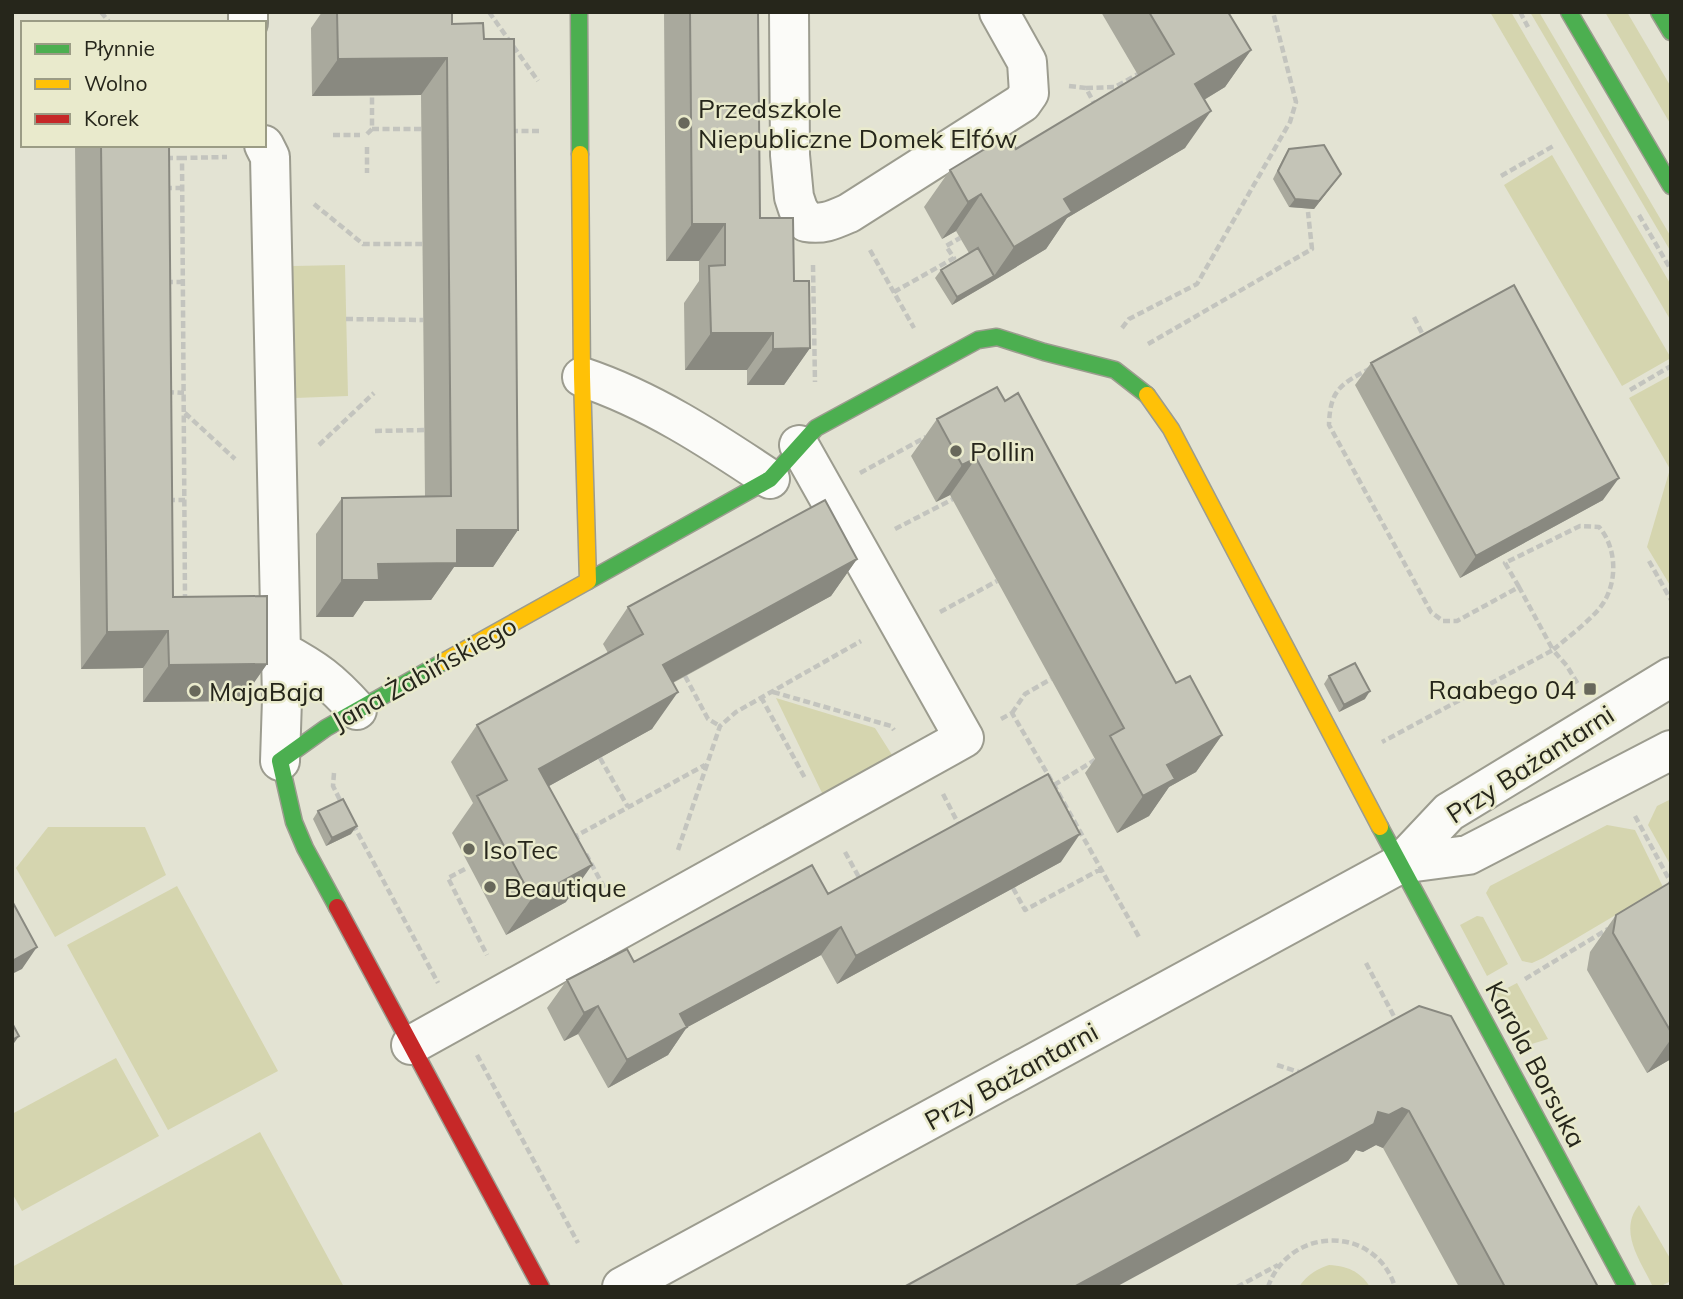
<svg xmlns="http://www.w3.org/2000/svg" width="1683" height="1299" viewBox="0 0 1683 1299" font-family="Mulish,sans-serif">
  <rect width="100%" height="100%" fill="#e3e3d3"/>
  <path fill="#d5d5af" d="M1490 12H1511L1671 285V321Z
    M1530 12H1539L1671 237V252Z
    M1605 12H1627L1671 87V125Z
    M1552 155 1671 358 1622 386 1504 185Z
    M345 265 348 396 295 398 293 266Z
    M1671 375V587L1647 547 1670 469 1629 398Z
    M776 698 875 728 894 758 824 797Z
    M1671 799V866L1648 825 1657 806Z
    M1607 825 1635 830 1663 887 1543 958 1532 963 1522 961 1486 893 1490 886Z
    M48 827H145L166 875 55 937 16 868Z
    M177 886 278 1071 168 1130 67 945Z
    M1477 916 1483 917 1508 964 1487 976 1460 925Z
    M1517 983 1548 1039 1525 1046 1496 994Z
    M116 1058 159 1136 22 1211 12 1193V1114Z
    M260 1132 344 1287H12V1267Z
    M1639 1205 1671 1260V1281L1659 1287 1652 1285C1640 1260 1618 1231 1639 1205Z
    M1329 1265C1347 1266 1360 1271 1370 1287H1299C1307 1275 1315 1270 1329 1265Z"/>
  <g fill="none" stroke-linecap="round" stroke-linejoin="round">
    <g stroke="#9c9c8f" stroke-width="42">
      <path id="street" d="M248 12V23
        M789 12 790 155 794 197 798 209 806 222C823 225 833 220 849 213L1022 103 1029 93 1027 62 999 12
        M264 145 270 157 282 699 280 761
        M582 377C651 400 710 439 770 479
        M281 651C316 670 330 680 357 710
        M1400 864 1468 855 1671 750
        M411 1045 964 738 799 445
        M622 1287 1400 864 1449 812 1671 677"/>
    </g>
    <g stroke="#9c9c8f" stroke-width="19">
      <path id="fast" d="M579 12 580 154
        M1569 12 1671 186
        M1659 12 1671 32
        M588 581 770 479 816 428 978 340 997 337 1044 352 1115 370 1147 395
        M1380 827 1627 1287
        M337 907 305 848 294 822 280 761 326 728 443 662"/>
    </g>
    <g stroke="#9c9c8f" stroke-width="19">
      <path id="slow" d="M1147 395 1171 429 1380 827
        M443 662 588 581 582 377 580 154"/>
    </g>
    <g stroke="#9c9c8f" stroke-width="19">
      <path id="jam" d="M337 907 541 1287"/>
    </g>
    <path stroke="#c3c4be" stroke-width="4.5" stroke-dasharray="7 3.5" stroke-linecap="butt" d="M101 12 110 23
      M489 12 538 81
      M1520 12 1528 27
      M1069 86 1086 88 1095 105
      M1086 88 1115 87 1138 74
      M372 129H421
      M511 131H541
      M367 134 372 129V95
      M333 135H360
      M367 147V173
      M166 158H182
      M1501 176 1555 145
      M165 188H182
      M314 204 363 244H422
      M1639 215 1671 270
      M870 250 914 328
      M813 265 815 382
      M166 282H183
      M894 292 954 258 946 246 960 238
      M1414 317 1425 339
      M346 319 423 320
      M1122 328 1129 319 1197 284 1290 122 1296 102 1273 12
      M1148 344 1312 249 1308 212
      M1371 368C1341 384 1330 389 1329 425L1431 612 1443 621H1457L1519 587 1553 650 1382 742
      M1630 390 1671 366
      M167 392 184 393
      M185 413 235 459
      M375 431 424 430
      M319 445 374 393
      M860 473 926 437
      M168 500H185
      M895 529 953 499
      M1649 561 1671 600
      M1519 587 1505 563 1580 526 1599 527C1618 549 1618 586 1599 609 1586 624 1568 637 1553 650L1567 666 1579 686
      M187 599H185L182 158 227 157
      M940 612 997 581
      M685 676 708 719 720 726
      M773 692 891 726 894 730
      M761 697 806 780
      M1012 713 1025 694 1051 679
      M1001 719 1012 713 1054 785 1139 937
      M600 758 628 807
      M334 773 333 786 342 804
      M1054 785 1095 760
      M943 794 960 827
      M1635 816 1671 883
      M353 824 438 983
      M578 840 576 836 705 765
      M678 850 720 726 736 712 861 641
      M845 852 861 881
      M586 854 605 889
      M465 869 448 878 487 955
      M1013 888 1025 910 1101 869
      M1366 963 1398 1024
      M1525 979 1608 929
      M477 1055 578 1243
      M1277 1065 1302 1073
      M1237 1287 1278 1265
      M1268 1287C1289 1226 1375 1224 1395 1287"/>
    <use href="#street" stroke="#fbfbf8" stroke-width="38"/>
    <use href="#fast" stroke="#4caf50" stroke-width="16"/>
    <use href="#slow" stroke="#ffc107" stroke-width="16"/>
    <use href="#jam" stroke="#c62828" stroke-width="16"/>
  </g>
  <path fill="#a9a99d" d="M322 12H452V24L484 39 518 530 493 567H454L431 600 364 601 353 617H316V534L342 498 425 496 421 95 312 96 311 28Z
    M664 12H758L760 218 794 281 810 348 784 385H747V370H685L684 303 699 281V261H666Z
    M1101 12H1228L1251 50 1225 87 1204 100 1185 148 1067 218 1046 249 988 284 952 305 935 278 941 270 969 253 956 231 942 239 924 207 950 170 1016 149 1138 75Z
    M75 145H169L173 597 267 664 241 701 143 702V668L81 669Z
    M1289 149 1341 174 1314 209 1289 207 1273 179 1284 157Z
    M1371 363 1603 500 1460 578 1355 385Z
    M1005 401 1176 683 1222 735 1196 772 1169 787 1149 816 1117 833 1085 773 1095 759 950 495 936 502 911 456 937 419Z
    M857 559 831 596 673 683 652 729 549 786 566 902 506 935 452 833 473 803 451 762 477 725 608 653 603 644 628 607Z
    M1329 676 1365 699 1339 712 1324 684Z
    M318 811 351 834 326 846 313 819Z
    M1061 862 837 984 821 955 687 1027 668 1055 608 1088 578 1034 564 1041 547 1008 567 980 634 962 828 894Z
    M1671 882V1059L1647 1073 1587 970 1590 952 1616 915Z
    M1419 1006 1598 1287H1459L1383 1148 1376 1145 1363 1152 1356 1150 1348 1161Z"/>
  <path fill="#898980" d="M1251 50 1225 87 1169 121 1195 84Z
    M447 58 421 95 312 96 338 59Z
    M1211 111 1185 148 1067 218 1046 249 988 284 952 305 957 297 994 276 1014 247 1064 199Z
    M1341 174 1314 209 1289 207 1295 199Z
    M981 194 956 231 942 239 968 202Z
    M692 224H725L699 261H666Z
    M711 333H773L747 370H685Z
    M810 348 784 385H747L773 349Z
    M976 458 950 495 936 502 962 465Z
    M1619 478 1603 500 1460 578 1476 556Z
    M457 530H518L493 567H454L431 600 364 601 353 617H316L342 580Z
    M857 559 831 596 637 702 663 665Z
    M168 631 143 668 81 669 107 632Z
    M267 664 241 701 143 702 169 665Z
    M1370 691 1365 699 1339 712 1344 705Z
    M678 692 652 729 513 806 539 769Z
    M1222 735 1196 772 1169 787 1149 816 1117 833 1143 796 1167 765Z
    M357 826 351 834 326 846 332 838Z
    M1080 834 1061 862 837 984 856 956Z
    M592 865 566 902 506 935 532 898Z
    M841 927 821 955 660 1042 680 1014Z
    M37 947 22 969 12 974V961Z
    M598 1006 578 1034 564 1041 584 1013Z
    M687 1027 668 1055 608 1088 627 1060Z
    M19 1036 12 1046V1040Z
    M1671 1039V1059L1647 1073Z
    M1402 1108 1409 1111 1383 1148 1376 1145 1363 1152 1356 1150 1348 1161 1116 1287H1074L1378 1112Z"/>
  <path fill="#c4c4b7" stroke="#898980" stroke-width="2" d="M337 12H452V24L483 23 484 39H514L518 530H457V563L378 564 379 580H342V498L451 496 447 58 338 59Z
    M690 12H758L760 218H793L794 281H809L810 348 773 349V333H711L709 266 725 265V224H692Z
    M1149 12H1228L1251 50 1195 84 1211 111 1064 199 1072 212 1014 247 981 194 968 202 950 170 1008 135 1016 149 1174 54Z
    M101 145H169L173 597 267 596V664L169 665 168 631 107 632Z
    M1324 145 1341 174 1319 201 1295 199 1278 171 1289 149Z
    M978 248 994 276 957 297 941 270Z
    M1514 285 1619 478 1476 556 1371 363Z
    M997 387 1005 401 1018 393 1176 683 1190 676 1222 735 1167 765 1175 779 1143 796 1110 736 1124 728 976 458 962 465 937 419Z
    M825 500 857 559 663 665 678 692 539 769 592 865 532 898 477 796 507 780 477 725 643 634 628 607Z
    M1355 663 1370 691 1344 705 1329 676Z
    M1048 774 1080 834 856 956 841 927 680 1014 687 1027 627 1060 598 1006 584 1013 567 980 627 949 634 962 812 865 828 894Z
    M343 799 357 826 332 838 318 811Z
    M1671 882V1032L1613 933 1616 915Z
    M12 901 37 947 12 961Z
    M1419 1006 1451 1016 1598 1287H1505L1409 1111 1402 1108 1389 1115 1378 1112 1374 1124 1074 1287H904Z
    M12 1023 19 1036 12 1040Z"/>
  <g fill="#68685b" stroke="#e9eacc" stroke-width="2.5">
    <circle cx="684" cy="123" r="7"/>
    <circle cx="956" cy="451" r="7"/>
    <rect x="1583" y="682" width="14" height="14" rx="3.5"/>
    <circle cx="195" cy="691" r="7"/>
    <circle cx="469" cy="849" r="7"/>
    <circle cx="490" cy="887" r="7"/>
  </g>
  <g text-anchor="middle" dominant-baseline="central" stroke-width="5" stroke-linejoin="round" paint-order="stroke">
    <g font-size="26" fill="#26261b" stroke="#e9eacc" text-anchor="start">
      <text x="698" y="108">Przedszkole<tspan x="698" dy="30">Niepubliczne Domek Elfów</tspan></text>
      <text x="970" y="451">Pollin</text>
      <text x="1576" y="689" text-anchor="end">Raabego 04</text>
      <text x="209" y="691">MajaBaja</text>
      <text x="483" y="849">IsoTec</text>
      <text x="504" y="887">Beautique</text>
    </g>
    <g font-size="26" fill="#26261b" stroke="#e9eacc">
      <text transform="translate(424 673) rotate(-29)">Jana Żabińskiego</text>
      <text transform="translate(1530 764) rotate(-33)">Przy Bażantarni</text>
      <text transform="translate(1536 1064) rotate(62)">Karola Borsuka</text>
      <text transform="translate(1011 1076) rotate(-29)">Przy Bażantarni</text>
    </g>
  </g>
  <rect width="1683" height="1299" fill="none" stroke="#26261b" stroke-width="28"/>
  <rect x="21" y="21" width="245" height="126" fill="#e9eacc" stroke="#9b9c85" stroke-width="2"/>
  <rect x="35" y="44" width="35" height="10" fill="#4caf50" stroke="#9b9c85" stroke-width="2"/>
  <text x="84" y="56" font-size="21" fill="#26261b">Płynnie</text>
  <rect x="35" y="79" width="35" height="10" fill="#ffc107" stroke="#9b9c85" stroke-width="2"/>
  <text x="84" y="91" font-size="21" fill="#26261b">Wolno</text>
  <rect x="35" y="114" width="35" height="10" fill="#c62828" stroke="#9b9c85" stroke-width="2"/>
  <text x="84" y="126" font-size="21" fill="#26261b">Korek</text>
</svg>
